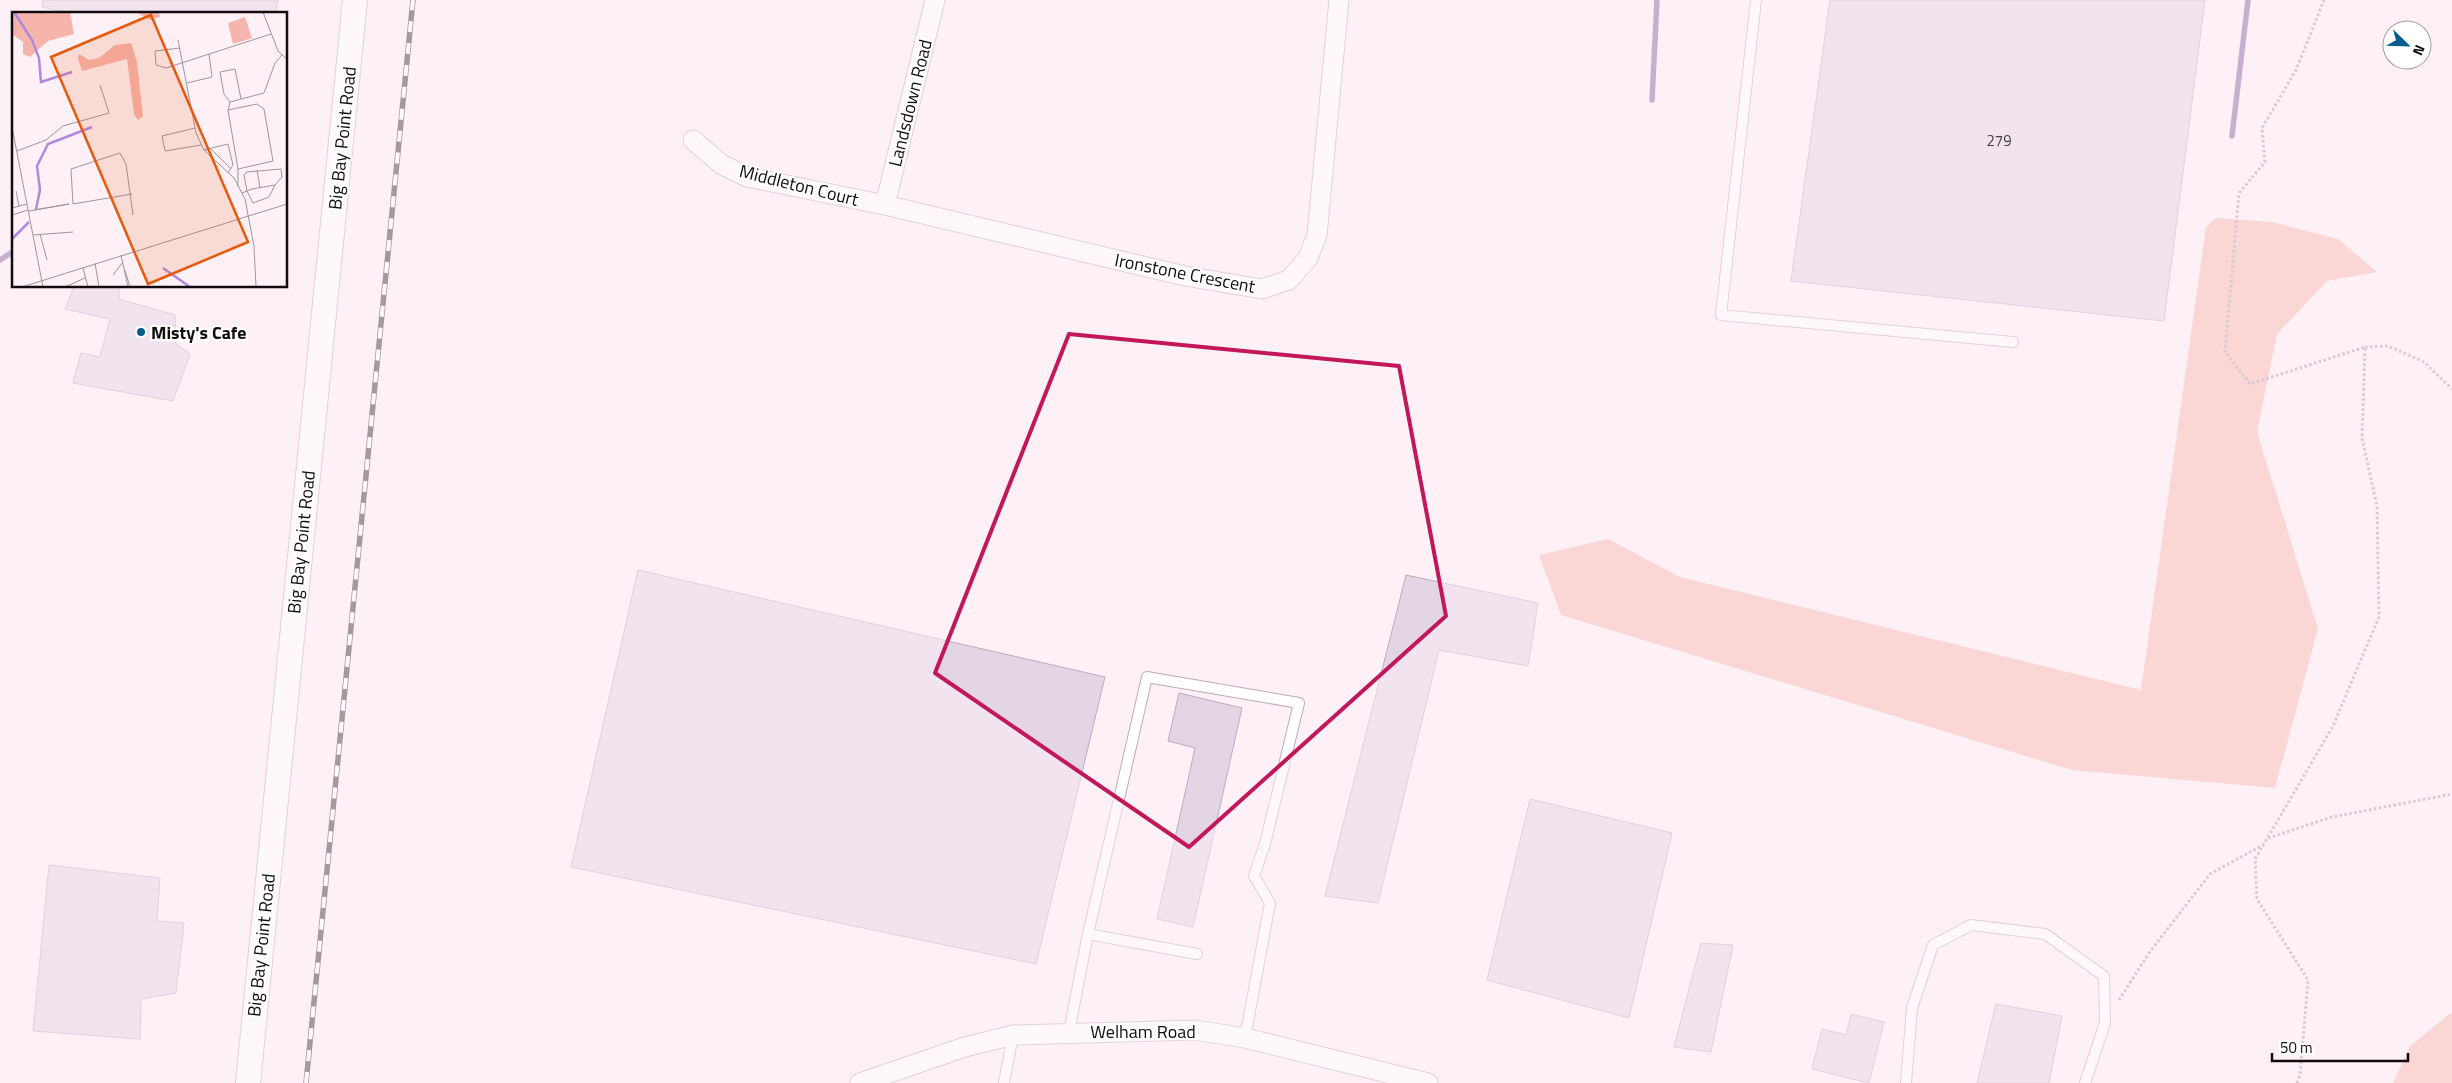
<svg xmlns="http://www.w3.org/2000/svg" width="2452" height="1083" viewBox="0 0 2452 1083" font-family="'Titillium Web',sans-serif">
  <rect width="100%" height="100%" fill="#fdf1f7"/>
  <path fill="#f5b5ac" d="M2216 218 2271 222 2338 239 2377 272 2327 281 2277 334 2257 432 2318 629 2275 788 2072 770 1561 615 1539 555 1608 539 1680 577 2141 690 2206 227Z
    M2452 1012V1083H2393L2410 1046Z"/>
  <g fill="none" stroke-linecap="round" stroke-linejoin="round">
    <path stroke="#80649e" stroke-width="5.5" d="M1652 100 1657 0
      M2232 136 2248 0
      M0 260 14 251"/>
  </g>
  <path fill="#e4d5e4" stroke="#bbacbb" d="M43 0H278L275 14H76L42 7Z
    M1830 0H2205L2164 321 1791 281Z
    M74 286H119V299L175 315 176 344 190 354 173 401 73 383 81 353 100 357 110 319 65 309Z
    M638 570 1105 677 1036 964 571 867Z
    M1406 575 1538 603 1528 666 1439 650 1378 903 1325 896Z
    M1179 693 1242 708 1193 927 1157 919 1195 748 1168 741Z
    M1530 799 1672 833 1629 1018 1487 980Z
    M49 865 160 878 157 921 184 923 176 993 141 999 140 1039 33 1031Z
    M1701 943 1733 945 1711 1052 1674 1047Z
    M1996 1004 2062 1016 2049 1083H1977Z
    M1851 1014 1884 1022 1869 1083 1812 1069 1822 1029 1846 1035Z"/>
  <g fill="none" stroke-linecap="round" stroke-linejoin="round">
    <g stroke="#bfabb5" stroke-width="12">
      <path id="service" d="M1756 0 1721 315 2013 342
        M1088 934 1197 954
        M1069 1032 1088 934 1147 677 1299 703 1265 844 1254 876 1270 903 1245 1038
        M1004 1083 1013 1035
        M1906 1083 1912 1008 1933 945 1971 925 2045 934 2104 976 2105 1023 2085 1083"/>
    </g>
    <g stroke="#bfabb5" stroke-width="21">
      <path id="minor" d="M693 140 721 164 747 177 885 205 1185 276 1262 289 1289 280 1308 258 1317 235 1339 0
        M885 205 935 0
        M860 1083 965 1047 1013 1035 1195 1030 1245 1038 1428 1083"/>
    </g>
    <g stroke="#bfabb5" stroke-width="26">
      <path id="tertiary" d="M248 1083 355 0"/>
    </g>
    <path stroke="#a79da2" stroke-width="3" stroke-dasharray="2.5 2.5" stroke-linecap="butt" d="M2365 347 2388 346 2424 362 2452 389
      M2268 838 2332 817 2452 794
      M2119 1000 2149 953 2210 874 2263 845
      M2297 1083 2300 1075 2308 980 2257 899 2255 859 2333 726 2379 617 2377 506 2362 438 2365 347 2250 384 2225 352 2239 193 2265 162 2262 128 2296 70 2324 0"/>
    <use href="#service" stroke="#fff" stroke-width="10"/>
    <use href="#minor" stroke="#fff" stroke-width="19"/>
    <use href="#tertiary" stroke="#fff" stroke-width="24"/>
    <g stroke="#362f33" stroke-width="5.5">
      <path id="rail" d="M306 1083 413 0"/>
    </g>
    <use href="#rail" stroke="#fff" stroke-width="4" stroke-dasharray="11" stroke-linecap="butt"/>
  </g>
  <path d="M0 0H2452V1083H0ZM1069 334 1399 366 1446 616 1189 847 935 673Z" fill="#fdf1f7" fill-opacity=".55" fill-rule="evenodd"/>
  <path fill="none" stroke="#c2185b" stroke-width="4" stroke-linejoin="round" d="M1069 334 1399 366 1446 616 1189 847 935 673Z"/>
  <circle fill="#005d8e" stroke="#fff" stroke-width="2" cx="141" cy="332" r="5"/>
  <g text-anchor="middle" dominant-baseline="central" stroke-width="4.5" stroke-linejoin="round" paint-order="stroke">
    <g font-size="15" fill="#463e44">
      <text x="1999" y="140">279</text>
    </g>
    <g font-size="18" fill="#120c0f" stroke="#fff">
      <text transform="translate(910 103) rotate(-76)">Landsdown Road</text>
      <text transform="translate(342 138) rotate(-84)">Big Bay Point Road</text>
      <text transform="translate(799 185) rotate(14)">Middleton Court</text>
      <text transform="translate(1185 273) rotate(11)">Ironstone Crescent</text>
      <text transform="translate(301 542) rotate(-84)">Big Bay Point Road</text>
      <text transform="translate(261 945) rotate(-84)">Big Bay Point Road</text>
      <text x="1143" y="1031">Welham Road</text>
    </g>
    <g font-size="18" font-weight="bold" fill="#120c0f" stroke="#fff" text-anchor="start">
      <text x="151" y="332">Misty's Cafe</text>
    </g>
  </g>
  <g transform="translate(12 12)">
    <rect width="275" height="275" fill="#fdf1f7"/>
    <path d="M0 0H58L62 22 36 29 18 45 11 42V30L0 22ZM124 0H147L148 5 138 8ZM233 5 240 26 221 32 216 11ZM119 31 125 50 131 104 126 108 122 102 115 47 70 59 66 46 67 42 77 48 87 46 103 33Z" fill="#f5b5ac"/>
    <path fill="none" stroke="#af89dc" stroke-width="2.5" d="M2 0 20 28 27 46 29 70 60 60M24 197 28 178 25 154 36 132 80 115M0 227 17 210M151 256 178 275"/>
    <path fill="none" stroke="#9f959a" stroke-width="1" d="M251 0 266 39 275 47M166 28 184 121 192 138 222 166 233 187 242 234 244 275M168 36 143 39 144 53 154 56 259 22M175 71 200 65 197 42M218 90 252 81 263 51 270 43M216 98 245 92 252 97 261 149 226 157V174M0 115 31 275M183 116 150 124 153 139 189 133M198 136 219 157M192 138 216 132 221 153 216 161M5 139 34 128 51 114 97 101 88 73M226 157 216 98 218 90 212 82 208 60 223 57 229 87M245 158 248 176M4 179 7 194M230 181 240 177 263 173 270 165 269 157 235 160 232 163 235 179 241 191 257 185 263 173M61 192 59 157 108 141 114 152 121 203M61 192 120 182M0 196 15 192M17 199 57 192 22 198M0 203 16 198M28 222 35 248M21 223 61 220M109 243 116 275M83 251 87 275M71 256 76 275M113 258 118 275M101 263 111 250M10 275 275 192M53 275 73 266"/>
    <path fill="#e8590c" fill-opacity="0.15" stroke="#e8590c" stroke-width="2.5" d="M139 3 236 230 136 272 39 45Z"/>
    <rect width="275" height="275" fill="none" stroke="#120c0f" stroke-width="2.5"/>
  </g>
  <g transform="translate(2407 45) rotate(113)"><circle r="24" fill="#ffffff" stroke="#a09e9f"/>
  <path d="M0-4L9 19L0 12L-9 19Z" fill="#005d8e"/>
  <text y="-8" font-size="14" font-weight="bold" text-anchor="middle" fill="#120c0f">N</text>
  </g>
  <path d="M2272 1053v8h136v-8" fill="none" stroke="#120c0f" stroke-width="2.5"/>
  <text x="2280" y="1053" font-size="15" fill="#120c0f" stroke="#ffffff" stroke-width="4" paint-order="stroke">50 m</text>
</svg>
